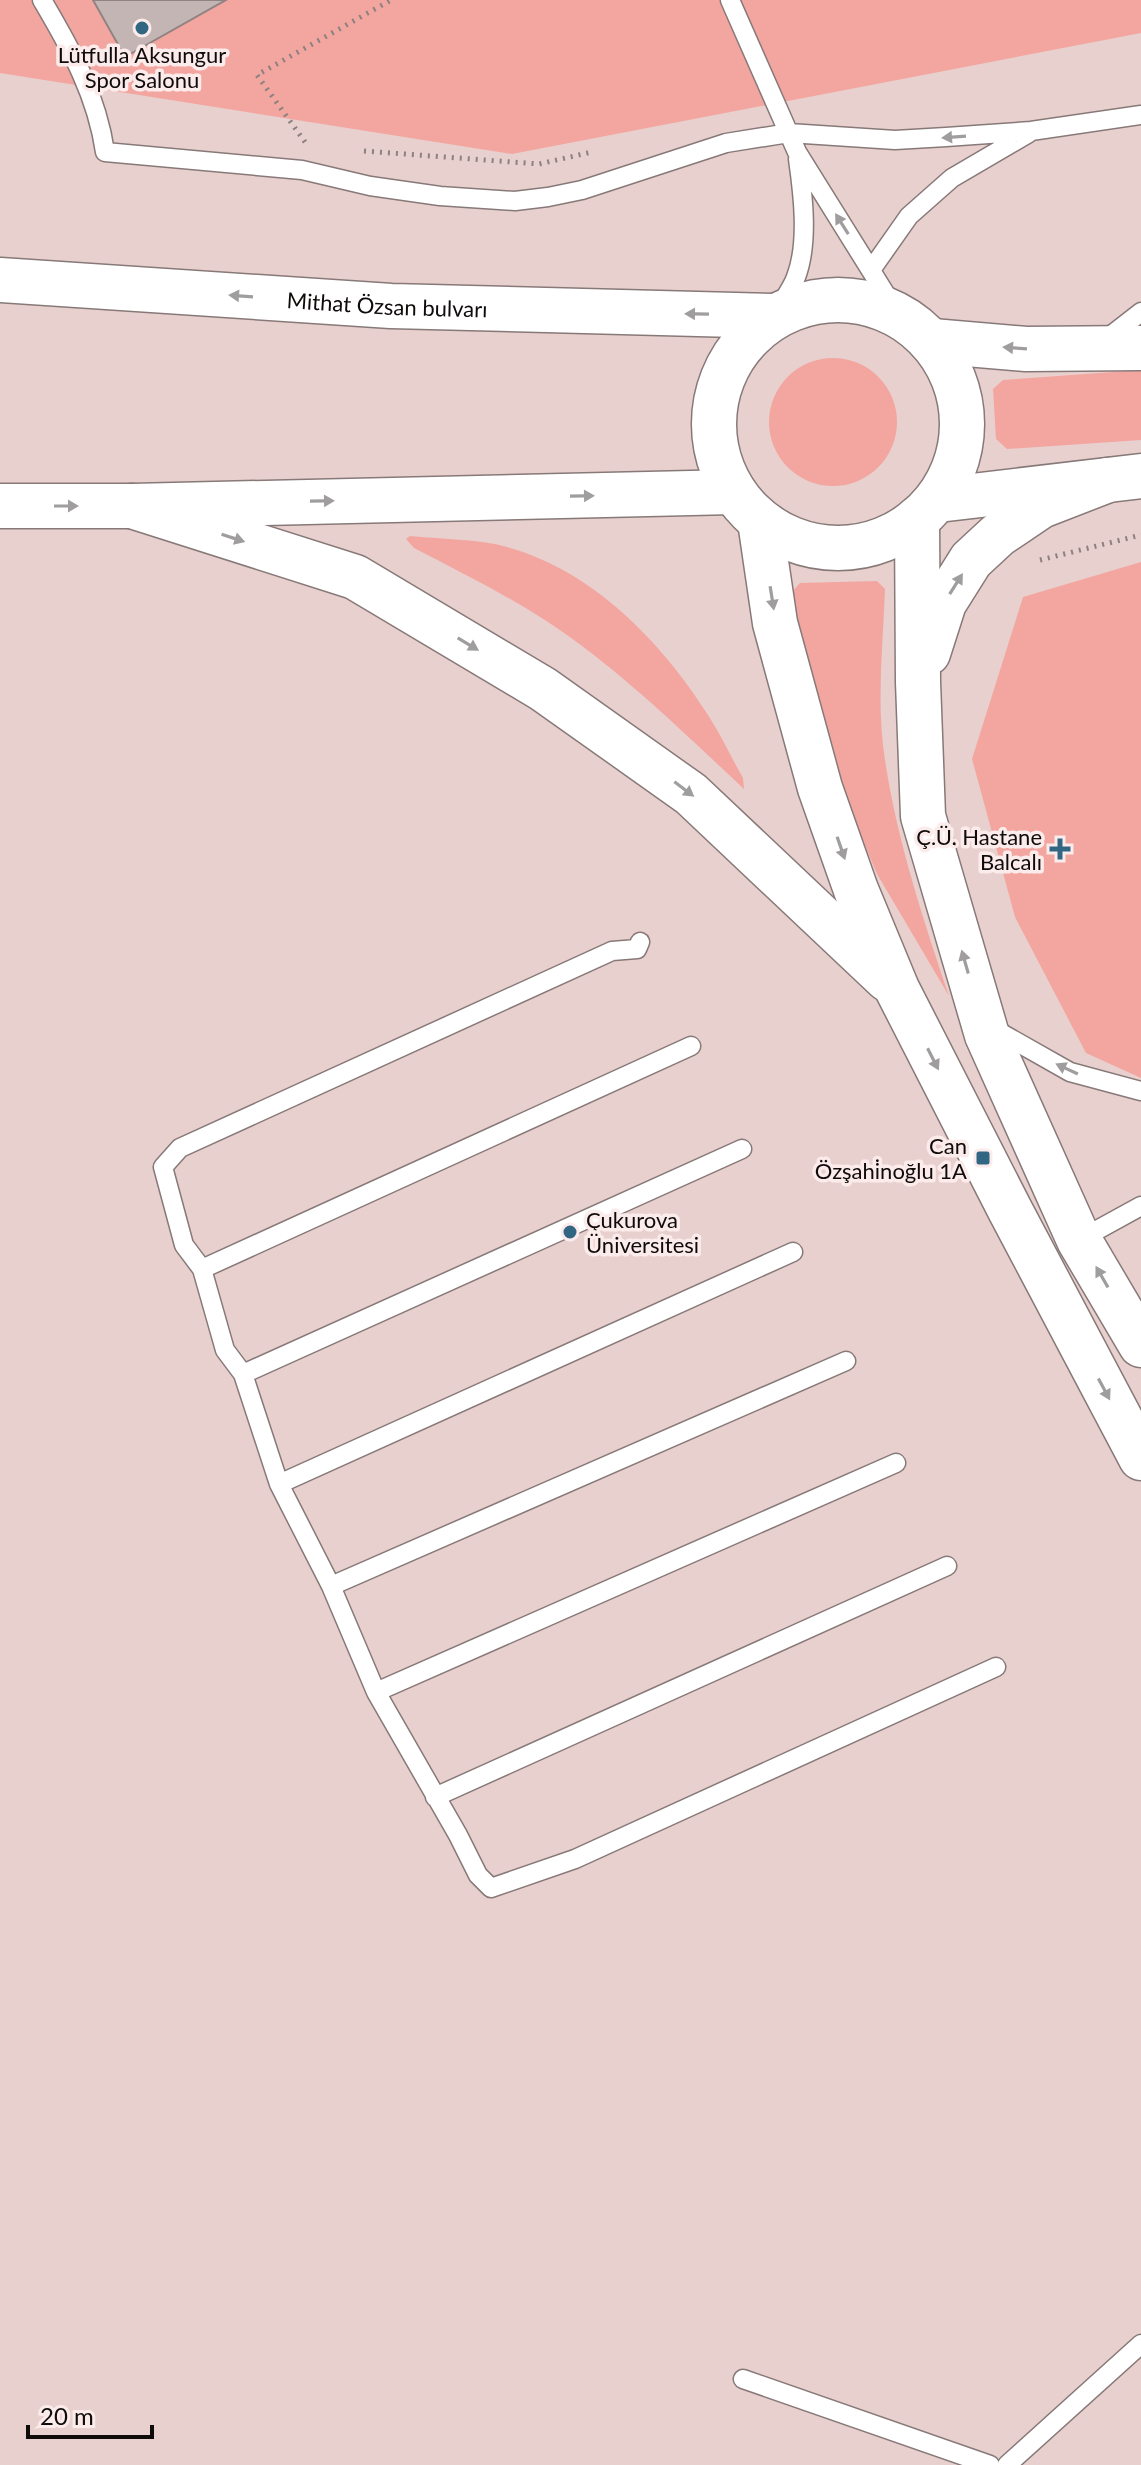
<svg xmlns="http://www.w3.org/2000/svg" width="1141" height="2465" viewBox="0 0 1141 2465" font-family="Lato,sans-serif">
  <rect width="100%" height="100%" fill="#eedfde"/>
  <path fill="#e8d0ce" d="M0 0H1141V2465H0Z"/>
  <path fill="#f3a6a0" d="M0 0H1141V33L512 154 0 73Z
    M769 422a64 64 0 1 1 128 0a64 64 0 1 1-128 0Z
    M1141 370V440L1007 449 996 439 993 389 1003 380Z
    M410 536C439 539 479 539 507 547 593 571 661 641 708 715 721 735 731 757 743 778L744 789C682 731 619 669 548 622 505 594 460 572 414 548L406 539Z
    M1141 562V1078L1086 1053 1015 917 972 759 1023 597Z
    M877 581 885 589C883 646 876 704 885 760 897 840 923 919 949 996L877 874 852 815 792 604V592L800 583Z"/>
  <path fill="#c3b5b3" stroke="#918382" stroke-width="2" d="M93 0H226L125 57Z"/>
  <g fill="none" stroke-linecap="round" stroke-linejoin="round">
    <g stroke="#877978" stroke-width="21">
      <path id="lane" d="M42 0C71 49 97 96 105 152L302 170 370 186 440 196 515 201 548 197 582 190 726 143 789 133 895 140 946 137 1031 131 1141 115
        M730 0 797 152 898 314
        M871 270 909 216 952 178 1029 133
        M775 316C780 303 791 291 796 277 809 243 803 194 798 159
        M1105 340 1141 312
        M640 942 637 949 612 951 180 1148 163 1167 184 1245 202 1269 225 1350 243 1374 279 1484 331 1586 376 1692 458 1835 478 1875 491 1888 575 1859 996 1667
        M994 1029 1070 1072 1141 1091
        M1079 1240 1141 1206
        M202 1269 691 1046
        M243 1374 742 1149
        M279 1484 793 1252
        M331 1586 846 1361
        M376 1692 896 1463
        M435 1797 947 1566
        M743 2379 990 2465
        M1007 2465 1141 2344"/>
    </g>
    <g stroke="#877978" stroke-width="47">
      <g id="secondary">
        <path id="s1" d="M0 280 391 306 775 316"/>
        <circle cx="838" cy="424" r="124"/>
        <path d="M932 341 1026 349 1141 348"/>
        <path d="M938 500 1141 476"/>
        <path d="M0 506H132L734 492"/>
        <path d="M132 506 355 577 543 689 691 794 887 979"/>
        <path d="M917 519 918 682 923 816 987 1035 1079 1240 1141 1345"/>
        <path d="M760 521 775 623 820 788 856 890 897 989 1010 1210 1141 1458"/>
        <path d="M928 653 944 603 971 560 998 535 1041 506 1108 480"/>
      </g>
    </g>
    <path stroke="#8b8180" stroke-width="5" stroke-dasharray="2 6" stroke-linecap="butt" d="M305 142 257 75 391 0
      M364 151 539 164 592 152
      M1040 560 1141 535"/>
    <use href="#lane" stroke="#fff" stroke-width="18"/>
    <use href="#secondary" stroke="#fff" stroke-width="44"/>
  </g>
  <defs><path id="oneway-solid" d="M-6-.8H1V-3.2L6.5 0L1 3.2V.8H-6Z" transform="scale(2)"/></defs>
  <g fill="#9f9d9d">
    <use href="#oneway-solid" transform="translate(954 137) rotate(176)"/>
    <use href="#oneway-solid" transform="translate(842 224) rotate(-122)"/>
    <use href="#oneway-solid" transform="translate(241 296) rotate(-176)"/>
    <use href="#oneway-solid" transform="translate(697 314) rotate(-179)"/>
    <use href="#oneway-solid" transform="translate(1015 348) rotate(-176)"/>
    <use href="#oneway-solid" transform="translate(582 496) rotate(-1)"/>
    <use href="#oneway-solid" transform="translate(322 501) rotate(-1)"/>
    <use href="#oneway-solid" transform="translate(66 506)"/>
    <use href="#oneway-solid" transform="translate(233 538) rotate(18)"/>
    <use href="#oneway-solid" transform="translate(956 584) rotate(-58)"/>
    <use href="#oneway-solid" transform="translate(772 598) rotate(81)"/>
    <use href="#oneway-solid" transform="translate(468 644) rotate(31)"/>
    <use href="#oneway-solid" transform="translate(684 789) rotate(37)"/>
    <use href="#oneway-solid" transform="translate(841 848) rotate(71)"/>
    <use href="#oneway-solid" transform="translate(965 962) rotate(-106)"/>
    <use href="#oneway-solid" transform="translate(933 1059) rotate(63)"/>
    <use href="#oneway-solid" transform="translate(1067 1069) rotate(-155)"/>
    <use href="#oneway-solid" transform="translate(1102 1277) rotate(-120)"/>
    <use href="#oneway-solid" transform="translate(1104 1389) rotate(62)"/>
  </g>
  <g fill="#326783" stroke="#fbeceb" stroke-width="3">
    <circle cx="142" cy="28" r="8"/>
    <path d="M1056 837h8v8h8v8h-8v8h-8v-8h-8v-8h8z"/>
    <rect x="975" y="1150" width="16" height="16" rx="4"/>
    <circle cx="570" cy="1232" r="8"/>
  </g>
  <g text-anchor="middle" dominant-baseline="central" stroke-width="7" stroke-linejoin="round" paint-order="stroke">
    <g font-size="22" fill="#100b0b" stroke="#fbeceb" text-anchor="end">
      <text x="142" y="54" text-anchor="middle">Lütfulla Aksungur<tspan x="142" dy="25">Spor Salonu</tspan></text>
      <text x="1042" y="836">Ç.Ü. Hastane<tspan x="1042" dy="25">Balcalı</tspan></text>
      <text x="967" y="1145">Can<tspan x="967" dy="25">Özşahi̇noğlu 1A</tspan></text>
      <text x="586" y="1219" text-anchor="start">Çukurova<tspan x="586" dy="25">Üniversitesi</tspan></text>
    </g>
    <g font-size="22" fill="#100b0b" stroke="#fbeceb">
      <text stroke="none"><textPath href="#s1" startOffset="388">Mithat Özsan bulvarı</textPath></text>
    </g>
  </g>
  <path d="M28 2425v12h124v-12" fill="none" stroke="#100b0b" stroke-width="4"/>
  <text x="40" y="2425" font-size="24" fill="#100b0b" stroke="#fbeceb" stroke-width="6" paint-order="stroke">20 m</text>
</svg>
